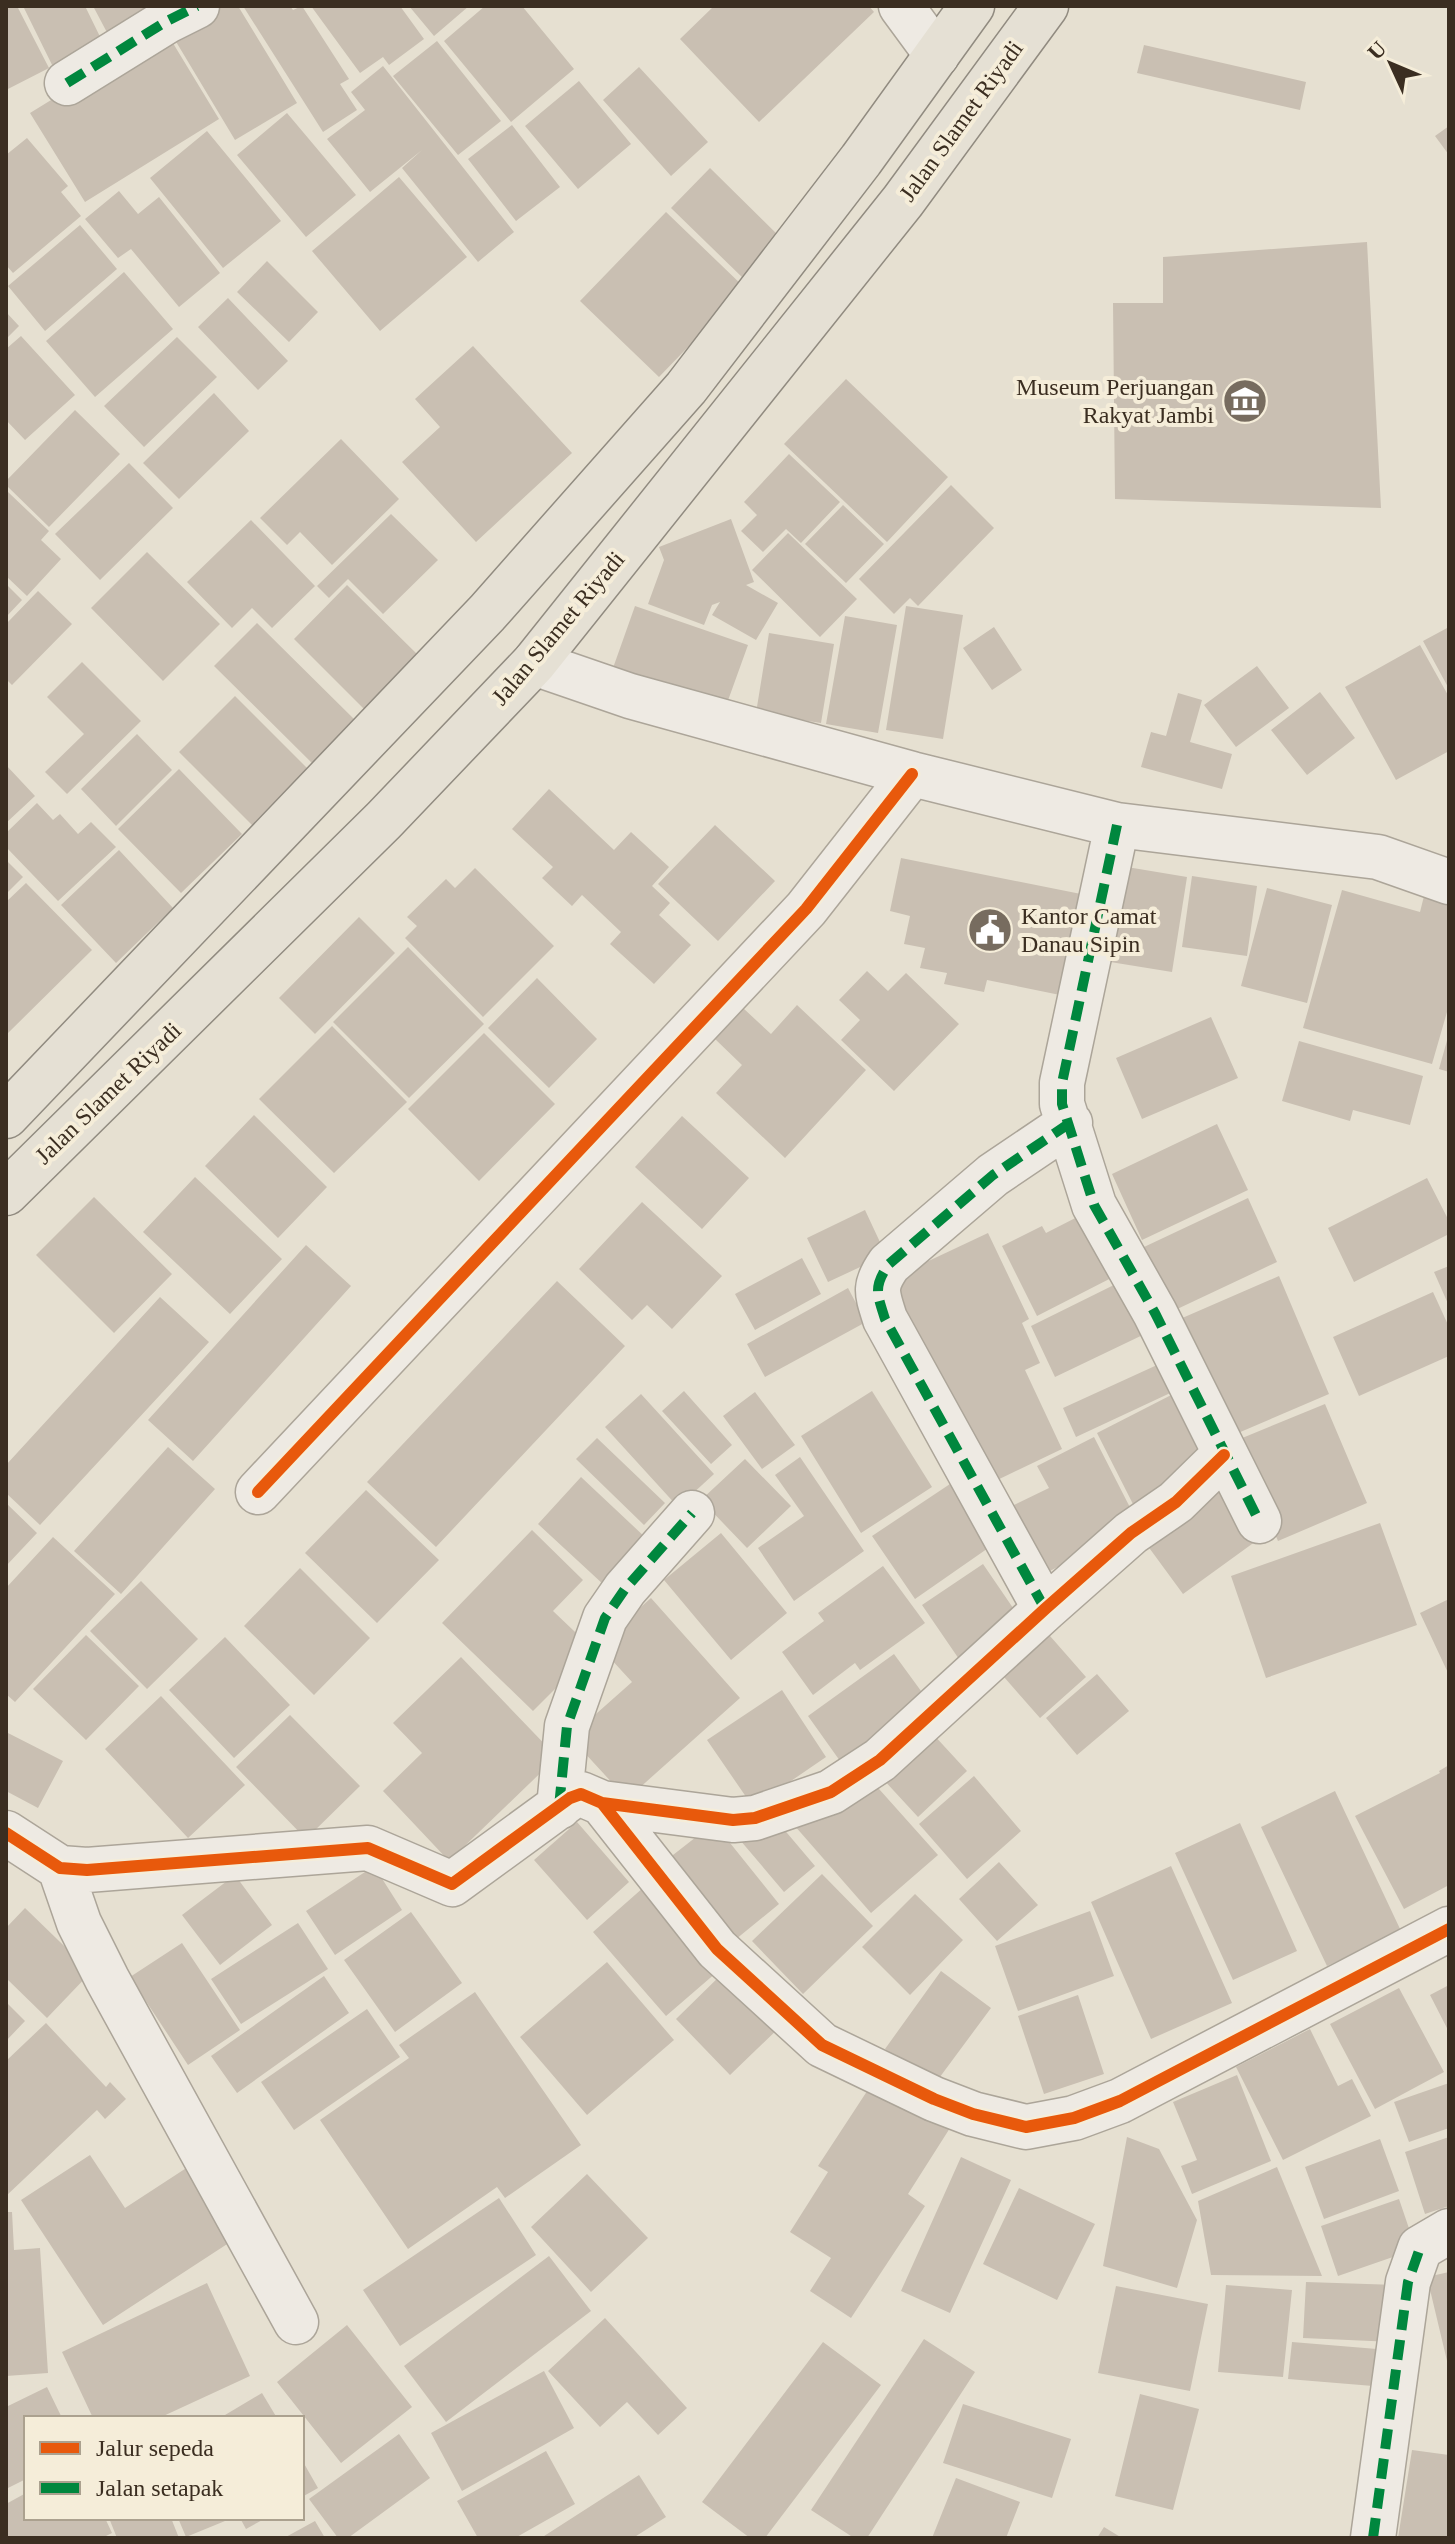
<svg xmlns="http://www.w3.org/2000/svg" width="1455" height="2544" viewBox="0 0 1455 2544" font-family="Georgia,serif">
  <rect width="100%" height="100%" fill="#e6e0d1"/>
  <path fill="#c9bfb2" d="M6 6H17L49 68 6 90Z
    M23 6H85L108 53 58 77Z
    M93 6H150L111 40Z
    M208 6H238L297 103 235 140 169 30Z
    M243 6H290L293 10 302 6 349 79 340 84 357 110 323 132Z
    M311 6H400L424 39 389 65 383 57 360 73Z
    M409 6H469L434 36Z
    M485 6H522L574 69 511 122 444 41Z
    M714 6H869L874 12 759 122 680 39Z
    M165 30 219 119 85 202 30 113Z
    M437 41 501 121 458 155 393 76Z
    M1144 45 1306 82 1300 110 1137 73Z
    M383 66 514 232 478 262 402 168 422 150 370 192 327 139 365 110 351 92Z
    M639 67 708 142 671 176 603 100Z
    M579 81 631 144 578 189 525 126Z
    M287 113 356 195 306 237 237 155Z
    M512 125 560 187 516 221 468 159Z
    M1449 126V155L1435 136Z
    M207 131 281 221 223 268 150 178Z
    M27 138 68 186 61 192 81 216 13 273 6 265V155Z
    M710 168 784 241 745 280 671 208Z
    M399 177 467 257 380 331 312 251Z
    M119 191 138 214 159 197 220 273 179 307 131 249 118 258 85 219Z
    M666 212 745 288 659 377 580 301Z
    M80 225 117 269 45 331 8 286Z
    M1367 242 1381 508 1115 499 1113 303H1163V257Z
    M267 261 318 312 289 342 237 292Z
    M124 272 173 329 95 397 46 341Z
    M228 298 288 361 258 390 198 327Z
    M6 312 19 326 6 339Z
    M21 336 75 395 25 440 6 420V349Z
    M177 337 217 377 144 447 104 406Z
    M473 346 572 453 476 542 402 462 440 427 415 399Z
    M846 379 948 477 887 542 784 444Z
    M214 393 249 431 179 499 143 463Z
    M75 410 120 454 49 527 6 485V481Z
    M341 439 399 499 332 565 300 532 287 545 260 518Z
    M789 454 840 502 801 543 786 529 763 552 741 531 757 515 744 502Z
    M129 463 173 508 100 580 55 534Z
    M951 485 994 528 918 606 910 598 894 614 859 579Z
    M8 492 49 531 41 540 61 559 27 596 6 576Z
    M843 505 884 544 846 583 805 544Z
    M391 514 438 560 383 614 348 579 329 598 317 586Z
    M731 519 754 582 746 585 778 603 756 640 712 615 720 602 712 605 704 625 648 604 664 560 659 547Z
    M251 520 315 586 272 628 252 608 232 628 187 582Z
    M788 533 857 599 820 637 752 570Z
    M147 552 220 624 163 681 91 608Z
    M6 584 22 600 6 617Z
    M347 585 419 656 365 710 294 639Z
    M38 591 72 624 12 685 6 679V624Z
    M635 606 748 645 726 706 613 668Z
    M906 606 963 615 943 739 886 730Z
    M845 616 897 625 878 733 826 724Z
    M257 623 357 722 314 765 214 666Z
    M994 627 1022 670 992 690 963 648Z
    M1449 627V689L1423 641Z
    M769 633 834 644 821 723 756 713Z
    M1420 645 1449 697V751L1396 780 1345 687Z
    M82 662 141 721 67 794 45 772 84 734 47 697Z
    M1257 666 1289 708 1236 747 1204 705Z
    M1320 692 1355 738 1307 775 1271 730Z
    M1178 693 1202 700 1190 742 1232 754 1222 789 1141 767 1151 732 1166 736Z
    M235 696 309 770 253 826 179 752Z
    M137 734 172 770 116 826 81 789Z
    M6 765 35 796 6 823Z
    M179 769 242 834 181 893 118 829Z
    M549 789 614 850 631 832 669 867 652 886 670 903 659 915 691 945 654 984 610 944 621 932 582 895 572 906 542 878 553 867 512 829Z
    M37 803 53 820 60 814 78 834 91 822 116 847 58 901 6 847V833Z
    M715 825 775 881 718 941 658 884Z
    M119 850 173 908 116 963 61 905Z
    M901 858 1081 894 1060 995 987 980 984 992 944 984 947 973 920 968 925 948 904 944 910 916 890 911Z
    M6 860 23 877 6 894Z
    M1115 865 1187 877 1172 972 1098 960Z
    M475 868 554 946 483 1017 405 938 417 926 407 917 446 879 455 888Z
    M1192 876 1257 886 1247 956 1182 947Z
    M26 883 92 950 6 1035V902Z
    M1267 888 1332 905 1307 1003 1241 986Z
    M1342 890 1420 912 1424 896 1449 903V1005L1432 1064 1303 1028Z
    M359 917 395 953 315 1034 279 998Z
    M408 947 484 1024 409 1098 333 1022Z
    M867 971 888 991 906 973 959 1024 894 1091 841 1040 860 1020 839 1000Z
    M537 978 597 1039 549 1088 488 1028Z
    M797 1005 866 1070 785 1158 716 1093 742 1065 715 1039 743 1008 771 1034Z
    M1211 1017 1238 1078 1142 1119 1116 1058Z
    M332 1026 407 1102 334 1173 259 1099Z
    M484 1033 555 1104 479 1181 408 1109Z
    M1448 1037H1449V1072L1439 1069Z
    M1299 1041 1423 1076 1410 1125 1353 1110 1350 1121 1282 1101Z
    M254 1115 327 1187 278 1238 205 1166Z
    M682 1116 749 1178 702 1229 635 1167Z
    M1217 1124 1248 1190 1142 1240 1112 1174Z
    M195 1177 282 1259 230 1314 143 1232Z
    M1427 1178 1449 1221V1234L1354 1282 1328 1228Z
    M94 1197 172 1274 114 1333 36 1255Z
    M1248 1198 1277 1262 1173 1311 1144 1247Z
    M642 1202 722 1276 672 1329 647 1305 632 1320 579 1269Z
    M865 1210 886 1255 828 1282 807 1238Z
    M1091 1210 1121 1273 1037 1316 1002 1246 1042 1226 1046 1233Z
    M988 1233 1029 1319 1022 1323 1040 1363 1025 1370 1062 1449 989 1484 886 1281Z
    M306 1245 351 1286 193 1461 148 1420Z
    M802 1258 821 1294 755 1330 735 1294Z
    M1449 1266V1306L1434 1272Z
    M1279 1276 1329 1394 1231 1436 1180 1319Z
    M1124 1280 1149 1332 1055 1377 1031 1326Z
    M557 1281 625 1346 436 1547 367 1482Z
    M848 1288 866 1322 765 1377 747 1344Z
    M1433 1292 1449 1327V1356L1359 1396 1333 1337Z
    M160 1297 209 1342 40 1525 6 1493V1465Z
    M1168 1360 1181 1388 1076 1437 1063 1408Z
    M1181 1390 1213 1453 1136 1510 1097 1433Z
    M684 1391 732 1445 711 1464 662 1411Z
    M872 1391 932 1487 861 1533 801 1436Z
    M755 1392 795 1445 762 1469 723 1416Z
    M641 1394 714 1474 678 1507 605 1427Z
    M1325 1404 1367 1503 1278 1541 1235 1441Z
    M1094 1437 1139 1525 1042 1575 1008 1508 1049 1488 1037 1466Z
    M597 1438 665 1503 644 1525 576 1459Z
    M168 1447 215 1489 121 1594 74 1551Z
    M800 1457 864 1551 794 1601 758 1548 804 1516 775 1475Z
    M745 1459 791 1506 747 1548 701 1500Z
    M1219 1476 1263 1536 1183 1594 1139 1534Z
    M581 1477 647 1539 604 1585 538 1524Z
    M953 1482 994 1544 915 1599 872 1536Z
    M366 1490 439 1560 377 1623 305 1553Z
    M6 1503 37 1533 6 1566Z
    M1380 1523 1417 1625 1266 1678 1231 1576Z
    M532 1530 583 1580 553 1611 594 1650 533 1711 442 1623Z
    M721 1533 787 1613 731 1660 664 1580Z
    M53 1537 115 1594 15 1702 6 1694V1588Z
    M983 1564 1022 1621 961 1662 922 1605Z
    M883 1566 925 1623 860 1670 855 1663 813 1695 782 1652 824 1621 818 1613Z
    M300 1568 370 1638 314 1695 244 1626Z
    M141 1581 198 1639 147 1689 90 1631Z
    M651 1598 740 1698 627 1799 570 1737 632 1682 598 1645Z
    M1449 1599V1675L1420 1613Z
    M1043 1628 1086 1677 1040 1718 997 1669Z
    M86 1635 139 1686 86 1740 33 1689Z
    M225 1637 290 1705 234 1758 169 1690Z
    M894 1654 932 1706 845 1768 808 1716Z
    M461 1657 557 1757 449 1861 383 1791 422 1753 393 1723Z
    M1097 1674 1129 1711 1077 1755 1046 1718Z
    M782 1690 826 1757 753 1807 707 1740Z
    M161 1696 245 1785 188 1838 105 1749Z
    M290 1715 360 1786 306 1839 236 1767Z
    M6 1732 63 1761 38 1808 6 1791Z
    M932 1733 967 1771 918 1817 882 1778Z
    M1449 1765V1885L1404 1909 1355 1816 1440 1773 1439 1771Z
    M974 1776 1021 1831 967 1879 919 1824Z
    M871 1780 938 1855 871 1913 794 1825Z
    M1335 1791 1401 1931 1327 1966 1261 1827Z
    M771 1814 815 1866 784 1892 740 1840Z
    M577 1822 629 1882 587 1920 534 1860Z
    M714 1823 779 1904 730 1944 664 1862Z
    M1240 1823 1297 1951 1233 1980 1175 1853Z
    M999 1862 1038 1905 997 1941 959 1899Z
    M374 1866 402 1910 335 1955 306 1911Z
    M1171 1866 1232 2003 1151 2039 1091 1902Z
    M822 1874 873 1926 803 1994 752 1941Z
    M235 1875 272 1925 220 1965 182 1915Z
    M644 1887 717 1972 666 2016 593 1932Z
    M915 1894 963 1940 910 1995 862 1947Z
    M25 1908 91 1972 47 2018 6 1978V1928Z
    M1090 1911 1114 1976 1018 2011 995 1946Z
    M411 1912 462 1983 395 2032 344 1960Z
    M298 1923 328 1969 241 2024 211 1979Z
    M182 1943 240 2030 188 2065 130 1977Z
    M607 1962 674 2040 587 2115 520 2037Z
    M728 1968 783 2024 730 2075 676 2019Z
    M941 1971 991 2008 934 2085 885 2049Z
    M324 1976 349 2013 237 2093 211 2056Z
    M1449 1985V2032L1430 1995Z
    M1399 1988 1444 2072 1375 2109 1330 2024Z
    M475 1992 581 2145 505 2198 497 2187 408 2249 320 2120 409 2058 399 2045Z
    M1078 1995 1104 2074 1044 2094 1018 2016Z
    M6 2002 25 2021 6 2041Z
    M367 2009 400 2057 294 2130 261 2082Z
    M46 2023 106 2087 110 2082 126 2099 105 2119 97 2110 6 2196V2061Z
    M1310 2029 1338 2086 1352 2079 1371 2116 1283 2160 1236 2067Z
    M1237 2075 1271 2161 1192 2194 1181 2166 1197 2160 1173 2102Z
    M875 2079 950 2128 908 2194 925 2206 851 2318 810 2291 831 2258 790 2232 828 2172 818 2166Z
    M1449 2083V2128L1409 2142 1394 2102Z
    M1127 2137 1159 2149 1197 2220 1177 2288 1103 2266Z
    M1449 2137V2206L1425 2214 1405 2152Z
    M1380 2139 1399 2191 1324 2219 1305 2167Z
    M90 2155 125 2208 194 2163 241 2235 103 2325 21 2200Z
    M961 2157 1011 2180 950 2313 901 2291Z
    M1277 2167 1322 2276 1211 2275 1198 2201Z
    M587 2174 648 2238 591 2292 531 2227Z
    M1019 2188 1095 2224 1057 2300 983 2264Z
    M499 2198 536 2255 400 2346 363 2290Z
    M1399 2199 1416 2249 1338 2276 1321 2226Z
    M6 2212H12L14 2250 40 2248 48 2373 6 2376Z
    M549 2256 591 2311 446 2422 404 2366Z
    M1449 2272V2365H1448L1427 2277Z
    M1306 2282 1397 2285 1394 2342 1303 2338Z
    M207 2283 250 2376 159 2418H93L62 2352Z
    M1226 2285 1292 2290 1283 2377 1218 2372Z
    M1116 2286 1208 2304 1190 2391 1098 2373Z
    M605 2318 687 2408 658 2435 627 2402 600 2427 548 2371Z
    M347 2325 412 2407 341 2463 277 2382Z
    M924 2339 975 2372 867 2538H854L811 2510Z
    M823 2342 881 2385 765 2538H750L702 2502Z
    M1292 2342 1377 2349 1373 2386 1288 2379Z
    M544 2371 574 2428 462 2491 431 2433Z
    M47 2387 62 2418H26V2479L6 2489V2407Z
    M262 2393 277 2418H220Z
    M1140 2394 1199 2409 1173 2510 1115 2496Z
    M963 2404 1071 2439 1052 2498 943 2463Z
    M399 2434 430 2478 348 2538H338L309 2499Z
    M1412 2450 1449 2455V2538H1398Z
    M546 2451 575 2504 515 2538H478L457 2501Z
    M302 2460 318 2488 302 2497Z
    M639 2475 666 2517 633 2538H541Z
    M956 2478 1020 2502 1006 2538H932Z
    M26 2493V2518H105L112 2533 102 2538H7L6 2504Z
    M109 2518H171L179 2538H117Z
    M178 2518H224L225 2521 186 2537Z
    M240 2518H266L246 2529Z
    M315 2521 325 2538H284Z
    M1104 2527 1122 2538H1097Z"/>
  <g fill="none" stroke-linecap="round" stroke-linejoin="round">
    <g stroke="#aca599" stroke-width="47">
      <path id="minor" d="M901 6 937 55
        M67 83 167 21 197 6
        M534 663 630 696 912 774 1117 825 1378 857 1449 882
        M1117 825 1062 1083V1104L1094 1205 1155 1313 1259 1521
        M258 1492 806 909 912 774
        M1045 1609 885 1319C877 1293 873 1287 889 1264L993 1175 1070 1123
        M602 1803 733 1820 755 1818 831 1792 880 1760 1045 1609 1131 1533 1176 1502 1224 1455
        M559 1807 567 1726 605 1618 625 1589 692 1513
        M6 1833 60 1868 87 1870 368 1848 452 1884 570 1798 581 1794 602 1803 717 1949 822 2045 934 2099 973 2114 1026 2127 1074 2118 1120 2101 1449 1929
        M60 1868 79 1923 107 1979 296 2322
        M1373 2538 1408 2282 1420 2248 1449 2231"/>
    </g>
    <g stroke="#918b80" stroke-width="47">
      <path id="major" d="M6 1116 487 613 686 388 861 160 972 6
        M6 1193 384 820 534 663 903 201 1046 6"/>
    </g>
    <use href="#minor" stroke="#eeeae3" stroke-width="44"/>
    <use href="#major" stroke="#e5e0d4" stroke-width="44"/>
    <path stroke="#00873e" stroke-width="10" stroke-dasharray="20 10" stroke-linecap="butt" d="M67 83 167 21 197 6
      M1117 825 1062 1083V1104L1094 1205 1155 1313 1259 1521
      M1045 1609 885 1319C877 1293 873 1287 889 1264L993 1175 1070 1123
      M559 1807 567 1726 605 1618 625 1589 692 1513
      M1373 2538 1408 2282 1420 2248"/>
    <g stroke="#f5edd9" stroke-width="17">
      <path id="cycleway" d="M258 1492 806 909 912 774
        M602 1803 733 1820 755 1818 831 1792 880 1760 1045 1609 1131 1533 1176 1502 1224 1455
        M6 1833 60 1868 87 1870 368 1848 452 1884 570 1798 581 1794 602 1803 717 1949 822 2045 934 2099 973 2114 1026 2127 1074 2118 1120 2101 1449 1929"/>
    </g>
    <use href="#cycleway" stroke="#e8590c" stroke-width="12"/>
  </g>
  <defs>
    <g id="museum-disc" transform="scale(2.3)"><circle r="9.5" fill="#776c5f" stroke="#f5edd9"/><path d="M0-6L6-3V-2H-6V-3ZM-5-1h2V3h-2ZM-1-1h2V3h-2ZM3-1h2V3H3ZM-6 4H6V6H-6Z" fill="#fff"/></g>
    <g id="civic-disc" transform="scale(2.3)"><circle r="9.5" fill="#776c5f" stroke="#f5edd9"/><path d="M-.6-6.5H3V-4.5H.6V-3L4-1V1h2V6H-6V1h2V-1L-.6-3ZM-1.2 2.5V6h2.4V2.5Z" fill="#fff"/></g>
  </defs>
  <g fill-rule="evenodd">
    <use href="#museum-disc" x="1245" y="401"/>
    <use href="#civic-disc" x="990" y="930"/>
  </g>
  <g text-anchor="middle" dominant-baseline="central" stroke-width="8" stroke-linejoin="round" paint-order="stroke">
    <g font-size="24" fill="#3b2e21" stroke="#f5edd9">
      <text transform="translate(961 121) rotate(-54)">Jalan Slamet Riyadi</text>
      <text transform="translate(558 628) rotate(-50)">Jalan Slamet Riyadi</text>
      <text transform="translate(108 1093) rotate(-44)">Jalan Slamet Riyadi</text>
    </g>
    <g font-size="24" fill="#3b2e21" stroke="#f5edd9" text-anchor="end">
      <text x="1214" y="387">Museum Perjuangan<tspan x="1214" dy="28">Rakyat Jambi</tspan></text>
      <text x="1021" y="916" text-anchor="start">Kantor Camat<tspan x="1021" dy="28">Danau Sipin</tspan></text>
    </g>
  </g>
  <rect width="1455" height="2544" fill="none" stroke="#3b2e21" stroke-width="16"/>
  <rect x="24" y="2416" width="280" height="104" fill="#f5edd9" stroke="#aba18f" stroke-width="2"/>
  <rect x="40" y="2442" width="40" height="12" fill="#e8590c" stroke="#aba18f" stroke-width="2"/>
  <text x="96" y="2456" font-size="24" fill="#3b2e21">Jalur sepeda</text>
  <rect x="40" y="2482" width="40" height="12" fill="#00873e" stroke="#aba18f" stroke-width="2"/>
  <text x="96" y="2496" font-size="24" fill="#3b2e21">Jalan setapak</text>
  <g transform="translate(1391 64) rotate(314)" stroke="#f5edd9" stroke-width="6" paint-order="stroke">
  <path d="M0-6L14 30L0 20L-14 30Z" fill="#3b2e21"/>
  <text y="-12" font-size="22" font-weight="bold" text-anchor="middle" fill="#3b2e21">U</text>
  </g>
</svg>
